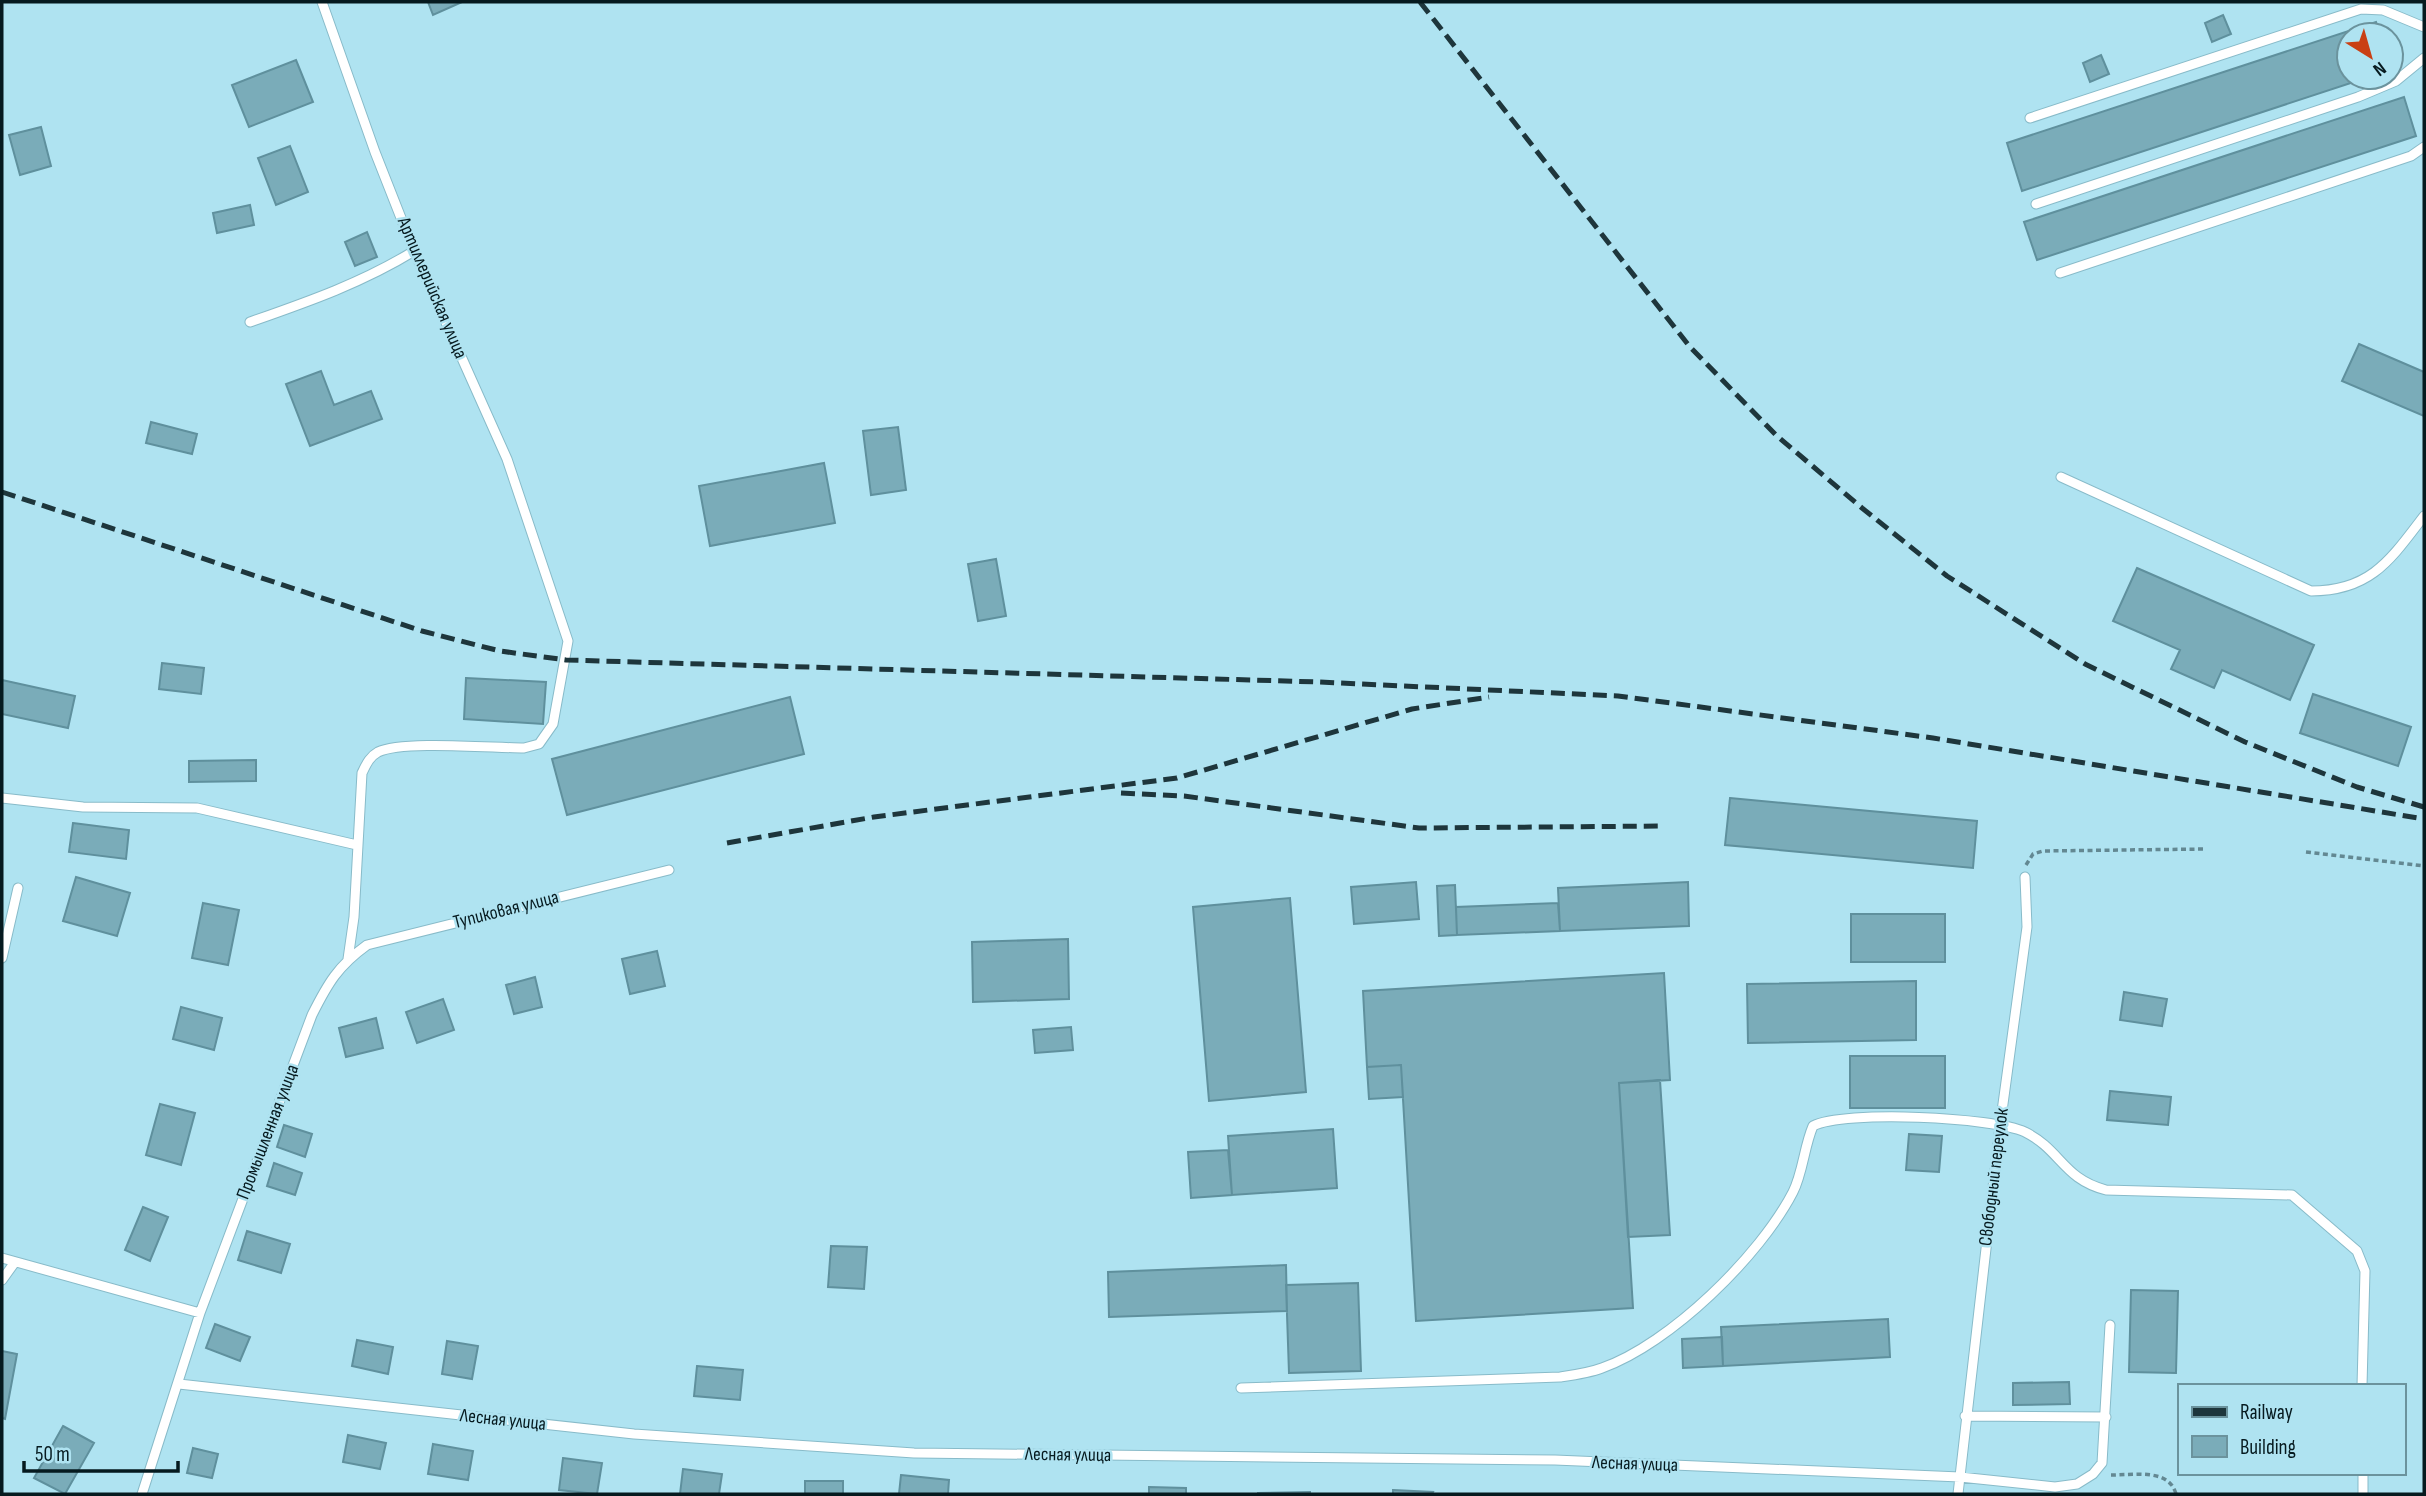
<svg xmlns="http://www.w3.org/2000/svg" width="2426" height="1496" viewBox="0 0 2426 1496" font-family="'Sofia Sans Condensed',sans-serif">
  <rect width="100%" height="100%" fill="#afe3f1"/>
  <path fill="#7aacb9" stroke="#5f909d" stroke-width="2" d="M428 2H462L433 15Z
    M2223 15 2231 34 2212 42 2205 23Z
    M2376 22 2380 35H2349V77H2369L2022 191 2007 143Z
    M2101 55 2109 74 2090 82 2083 63Z
    M296 60 313 102 249 127 232 85Z
    M2404 97 2416 136 2037 260 2024 222Z
    M41 127 51 166 20 175 9 135Z
    M290 146 308 192 276 205 258 158Z
    M250 205 254 225 217 233 213 213Z
    M367 232 377 257 355 266 345 242Z
    M2359 344 2424 372V416L2342 381Z
    M321 371 334 405 371 391 382 419 310 446 286 384Z
    M151 422 197 434 192 454 146 443Z
    M898 427 906 490 871 495 863 431Z
    M824 463 835 523 710 546 699 486Z
    M996 559 1006 616 978 621 968 564Z
    M2137 568 2314 645 2290 700 2222 670 2214 688 2171 669 2180 650 2113 621Z
    M162 663 204 668 201 694 159 689Z
    M466 678 546 682 543 724 464 719Z
    M2 680 75 696 68 728 2 714Z
    M2313 694 2411 727 2398 766 2300 733Z
    M790 697 804 754 567 815 552 759Z
    M256 760V781L189 782V761Z
    M1730 798 1977 821 1973 868 1725 845Z
    M73 823 129 830 126 859 69 852Z
    M76 877 130 893 117 936 63 921Z
    M1416 882 1419 919 1354 924 1351 887Z
    M1688 882 1689 926 1560 931 1558 888Z
    M1455 885 1457 935 1439 936 1437 886Z
    M1290 898 1306 1092 1209 1101 1193 907Z
    M203 903 239 910 228 965 192 958Z
    M1558 903 1560 931 1457 935 1456 907Z
    M1851 914H1945V962H1851Z
    M1068 939 1069 999 973 1002 972 942Z
    M657 951 665 986 630 994 622 959Z
    M1664 973 1670 1080 1619 1083 1633 1308 1416 1321 1401 1065 1367 1067 1363 991Z
    M535 977 542 1007 514 1014 506 985Z
    M1916 981V1040L1748 1043 1747 984Z
    M2124 992 2167 999 2162 1026 2120 1020Z
    M443 999 454 1030 417 1043 406 1012Z
    M181 1007 222 1018 214 1050 173 1039Z
    M376 1018 383 1048 346 1057 339 1028Z
    M1071 1027 1073 1050 1035 1053 1033 1030Z
    M1850 1056H1945V1108H1850Z
    M1401 1065 1403 1097 1369 1099 1367 1067Z
    M1660 1080 1670 1235 1628 1237 1619 1083Z
    M2110 1091 2171 1097 2168 1125 2107 1120Z
    M160 1104 195 1113 181 1165 146 1155Z
    M284 1125 312 1134 305 1157 277 1147Z
    M1333 1129 1337 1188 1232 1195 1228 1136Z
    M1909 1134 1942 1136 1939 1172 1906 1170Z
    M1228 1150 1232 1195 1191 1198 1188 1152Z
    M274 1163 302 1173 295 1195 267 1186Z
    M143 1207 168 1217 150 1261 125 1250Z
    M247 1231 290 1244 281 1273 238 1260Z
    M831 1246 867 1247 864 1289 828 1287Z
    M1286 1265 1287 1311 1109 1317 1108 1272Z
    M1358 1283 1361 1371 1289 1373 1286 1285Z
    M2131 1290 2178 1291 2176 1373 2129 1372Z
    M1888 1319 1890 1357 1723 1366 1721 1327Z
    M215 1324 250 1337 240 1361 206 1348Z
    M1722 1337 1723 1366 1683 1368 1682 1339Z
    M357 1340 393 1347 388 1374 352 1366Z
    M447 1341 478 1346 472 1379 442 1374Z
    M2 1351 17 1354 5 1419 2 1418Z
    M697 1366 743 1370 740 1400 694 1396Z
    M2069 1382 2070 1404 2013 1405V1383Z
    M63 1426 94 1443 65 1494 34 1478Z
    M348 1435 386 1443 380 1469 343 1462Z
    M433 1444 473 1451 468 1480 428 1474Z
    M193 1448 218 1454 212 1478 187 1473Z
    M563 1458 602 1463 597 1494 559 1490Z
    M683 1469 722 1474 719 1494H680Z
    M901 1475 949 1480 948 1494H899Z
    M805 1481H843V1494H805Z
    M1149 1487 1186 1488V1494H1149Z
    M1393 1490 1433 1492 1432 1494H1393Z
    M1310 1492V1494H1258V1493Z"/>
  <g fill="none" stroke-linecap="round" stroke-linejoin="round">
    <g stroke="#88bbc9" stroke-width="11">
      <path id="service" d="M322 2 375 152 414 251 507 459 568 641 553 724 539 744 524 748C493 748 402 740 378 752 369 757 366 765 362 773L354 917 348 959
        M2030 118 2361 9 2383 10 2424 27
        M2036 204 2358 97 2396 81 2424 58
        M2060 273 2411 156 2424 147
        M250 322C307 302 362 283 414 251
        M2061 477 2311 591C2371 591 2391 559 2424 516
        M2 798 83 807 197 808 357 845
        M2 958 18 888
        M2 1258 200 1313
        M2 1280 15 1262
        M179 1384 634 1434 914 1453 1555 1460 1960 1477 2055 1487 2077 1484 2093 1474 2102 1463 2110 1325
        M1241 1388 1560 1377C1574 1375 1589 1373 1602 1368 1670 1344 1760 1256 1793 1192 1803 1172 1804 1147 1813 1126 1844 1110 1993 1117 2025 1132 2061 1150 2063 1179 2106 1190L2292 1195 2357 1251 2365 1271 2362 1386
        M1965 1416 2106 1417
        M2363 1473V1494
        M142 1494 200 1313 312 1015C328 983 338 966 367 945L669 870
        M1958 1494 2000 1126 2027 927 2025 877"/>
    </g>
    <path stroke="#638892" stroke-width="3.5" stroke-dasharray="5 3.5" stroke-linecap="butt" d="M2306 852 2424 866
      M2026 865 2033 854 2043 851 2205 849
      M2111 1475C2134 1475 2169 1468 2176 1494"/>
    <use href="#service" stroke="#fff" stroke-width="9"/>
    <path stroke="#1e363c" stroke-width="5" stroke-dasharray="14 7" stroke-linecap="butt" d="M1420 2 1690 347 1777 436 1862 508 1947 576 2085 664 2245 742 2357 787 2424 807
      M2 492 422 631 500 651 566 660 1319 682 1618 696 1933 738 2424 819
      M1121 793 1184 796 1419 828 1664 826
      M727 843 874 817 1177 778 1412 709 1489 697"/>
  </g>
  <g text-anchor="middle" dominant-baseline="central" stroke-width="5" stroke-linejoin="round" paint-order="stroke">
    <g font-size="19" fill="#061a1f" stroke="#afe3f1">
      <text transform="translate(432 288) rotate(67)">Артиллерийская улица</text>
      <text transform="translate(506 910) rotate(-14)">Тупиковая улица</text>
      <text transform="translate(268 1132) rotate(-69)">Промышленная улица</text>
      <text transform="translate(1994 1177) rotate(-83)">Свободный переулок</text>
      <text transform="translate(503 1420) rotate(6)">Лесная улица</text>
      <text transform="translate(1068 1455) rotate(1)">Лесная улица</text>
      <text transform="translate(1635 1464) rotate(2)">Лесная улица</text>
    </g>
  </g>
  <rect width="2426" height="1496" fill="none" stroke="#061a1f" stroke-width="7"/>
  <rect x="2178" y="1384" width="228" height="91" fill="#afe3f1" stroke="#6b939d" stroke-width="2"/>
  <rect x="2192" y="1407" width="35" height="10" fill="#1e363c" stroke="#6b939d" stroke-width="2"/>
  <text x="2240" y="1419" font-size="21" fill="#061a1f">Railway</text>
  <rect x="2192" y="1436" width="35" height="21" fill="#7aacb9" stroke="#6b939d" stroke-width="2"/>
  <text x="2240" y="1454" font-size="21" fill="#061a1f">Building</text>
  <g transform="translate(2370 56) rotate(143)"><circle r="33" fill="#afe3f1" stroke="#6b939d" stroke-width="2"/>
  <path d="M0-5L12 26L0 18L-12 26Z" fill="#c94014"/>
  <text y="-10" font-size="19" font-weight="bold" text-anchor="middle" fill="#061a1f">N</text>
  </g>
  <path d="M24 1461v10h154v-10" fill="none" stroke="#061a1f" stroke-width="3.5"/>
  <text x="35" y="1461" font-size="21" fill="#061a1f" stroke="#afe3f1" stroke-width="5" paint-order="stroke">50 m</text>
</svg>
